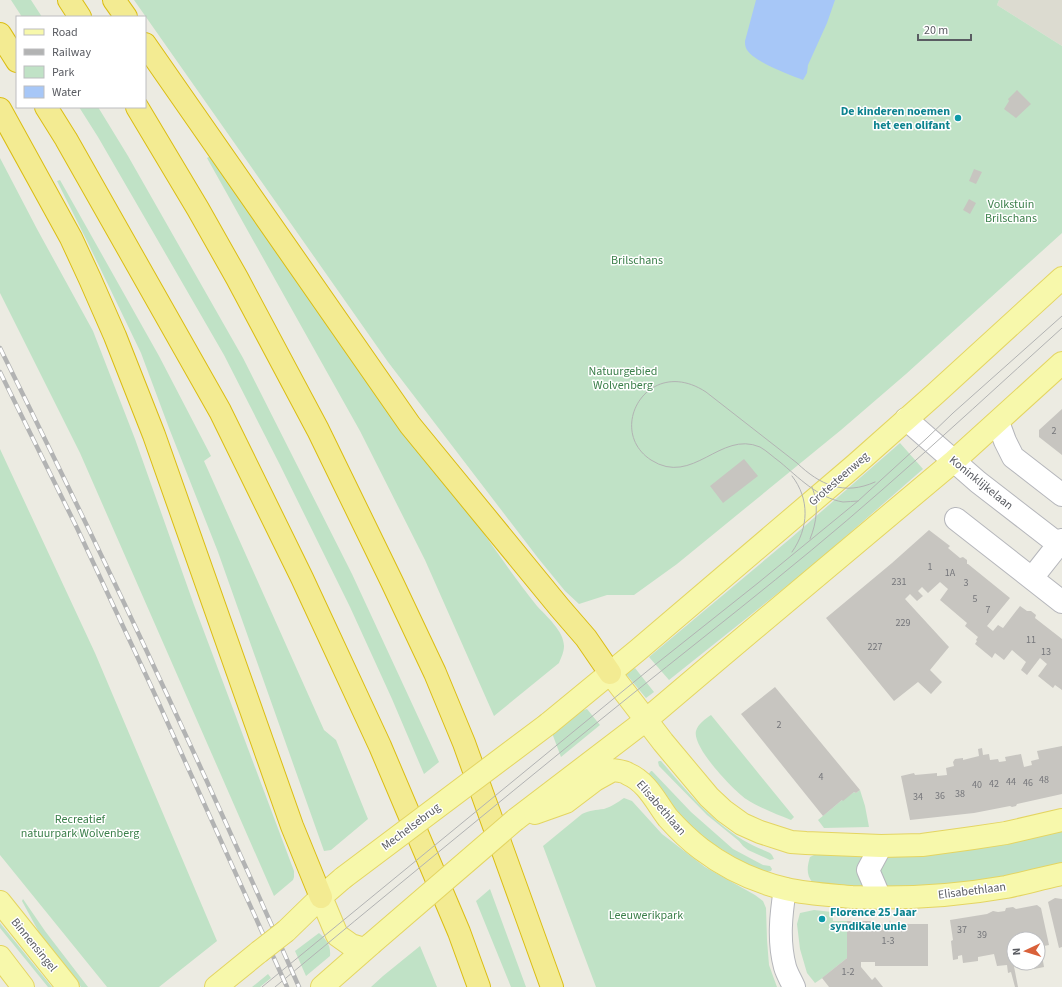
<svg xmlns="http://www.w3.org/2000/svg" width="1062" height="987" viewBox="0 0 1062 987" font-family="'Source Sans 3',sans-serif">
  <rect width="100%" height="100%" fill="#ecebe2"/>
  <path fill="#dcdbd0" d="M999 0H1062V46L997 5Z"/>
  <path fill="#c0e2c6" d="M11 0H31L42 17H22Z
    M134 0H999L997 5 1062 46V233L906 374 841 430 677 564 634 595H607L579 604 565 591 538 558 388 362Z
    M79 107H98L128 156 243 358 352 574 439 762 424 774 392 699 350 607 280 465 224 355 153 232 98 137Z
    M214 154 509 569C518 581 527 594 537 606 546 616 564 631 564 646 564 652 561 658 559 663L494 716 425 560 360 431 207 158Z
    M0 158 37 229 93 331 135 439 194 605 294 871V877L293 880 274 896 80 453 0 293Z
    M60 180 159 356 211 456 204 461 324 730 336 740 368 819 331 850 324 851 218 552 169 428 141 353 87 241 57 181Z
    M900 443 923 469 812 566 669 680 649 657 791 538Z
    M0 449 95 653 217 941 159 987H107L0 855Z
    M635 668 654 692 646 698 626 674Z
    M587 709 600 725 561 757 552 733 577 712Z
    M711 715 794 817 791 820C776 814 760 808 746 799 733 790 692 747 696 731 698 724 705 719 711 715Z
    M659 761H661C686 790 709 819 743 840 751 845 761 849 770 853L772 855 774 859 770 860 748 850 743 846 739 841 707 815 659 766 658 762Z
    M651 771H652L691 812 733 849 763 865 770 866 772 869 771 871 766 872 741 861 700 836 674 811 645 778Z
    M860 790 865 806 869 827 824 828 818 820 842 800 854 792 856 793Z
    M624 798 632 801 662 834 705 867 755 895 763 901 766 908 767 940 769 965 777 987H596L543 846 582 814C590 810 596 810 604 809 611 807 618 802 624 798Z
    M1062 829V866L958 886 866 889 813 883C806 875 807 867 810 857L814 855Z
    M490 889 526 987H511L476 901Z
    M23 899 45 931 88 987H81L41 936 22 901Z
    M814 910 832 912 833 921H847V958L821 979 815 983 807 973 800 949 797 924 800 913Z
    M0 923 52 987H48L0 928Z
    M319 933C327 940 331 946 330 956L306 976 295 951Z
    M420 946 437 987H371L383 976Z
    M268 974 271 978 260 987H252Z"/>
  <path fill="#a7c7f7" d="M756 0H835L827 23 808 65 807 73 803 80C790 75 751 61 746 48 745 46 745 43 745 41Z"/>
  <path fill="#c7c5c0" d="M1017 90 1031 104 1016 118 1004 109 1009 101 1008 99Z
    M974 169 982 172 976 184 969 181Z
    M969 199 976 203 970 214 963 210Z
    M1062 409V455L1039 437V430Z
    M744 459 758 476 723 503 710 486Z
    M929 530 950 546 948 548 960 558 963 557 967 560V564H968L1010 598 987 626 993 631 998 625 1003 628 1020 606 1027 611H1031L1036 615 1035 618 1062 639V690L1055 685 1053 688 1038 676 1047 664 1040 658 1027 675 1021 670 1026 662 1012 650 1004 660 995 653 992 658 975 644 977 641 976 640 978 637 965 626 967 623 940 600 948 589 940 582 928 593 922 587 918 591 923 596 917 601 910 594 905 599 949 647 930 670 942 682 931 694 918 682 894 701 826 618 892 563Z
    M775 687 860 790 856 793 854 792 843 801 842 800 823 816 741 714Z
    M1062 746V794L1017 804 1016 806 1012 807 1010 806 974 813 910 820 901 776 914 773 915 775 937 773V776L947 775 946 768 954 766 953 762 955 759 963 758V760L979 756 978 749 982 748 983 755 989 754 990 760 998 759 999 762 1006 761 1005 757 1021 754 1024 767 1032 765 1031 761 1039 759 1037 751Z
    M1055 898 1062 899V947L1059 948 1048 902Z
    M1037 905 1041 908 1049 945 1039 947 1041 955H1042L1044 967 1034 969 1032 963H1038V939H1014V956H1012L1018 987H1015L1011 972 1008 973 1007 965 997 966 994 954 978 957V961L963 963 962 955 958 956V959L953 960 951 941 953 940 950 920 987 914 993 911 998 912 1005 911 1006 908 1013 907 1016 909Z
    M890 920 891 924H928V966H875V962H861V967L872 980 875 977 883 987H829L822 978 847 958V921H874V924H889Z"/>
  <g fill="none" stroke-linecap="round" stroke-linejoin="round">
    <g stroke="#b5b6bb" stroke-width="24">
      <path id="minor" d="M906 419 978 482 1062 547
        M998 422 1005 441 1013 457 1062 495
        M956 519 1062 602
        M1032 578 1062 540
        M785 889C781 914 778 941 785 967 787 974 791 980 794 987
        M880 898 868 870 881 846"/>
    </g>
    <g stroke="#e4d562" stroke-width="24">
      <path id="major" d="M610 673 663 742 709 797 724 811 742 824 760 832 791 842 806 843 881 846 922 845 973 838 1006 833 1062 820
        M548 724 638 650 855 465 935 394 1062 278
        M535 813 566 802 595 780 613 770C618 771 624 771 628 774 647 782 656 802 668 818 678 829 689 840 701 849 726 868 756 882 786 889 807 894 830 895 852 897 903 899 955 896 1006 887 1025 883 1043 878 1062 874
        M515 820 646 720 718 659 954 461 1062 363
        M321 897 337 935 351 945 364 949
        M0 902 68 987
        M286 931 321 897 343 878
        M0 957 23 987
        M216 987 259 952
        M322 987 371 944"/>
    </g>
    <g stroke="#dbbd13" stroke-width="24">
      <path id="highway" d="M69 0 80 17
        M114 0 126 17
        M0 34 17 61
        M145 44 410 425 560 608 586 638 610 673
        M46 107 66 139 220 411 302 578 380 746 459 932 479 987
        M137 107 198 209 237 278 318 430 392 582 435 673 464 743 552 987
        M0 109 71 238 90 279 115 336 154 435 292 826 321 897"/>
    </g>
    <use href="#minor" stroke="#fff" stroke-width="22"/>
    <use href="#major" stroke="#f7f8ab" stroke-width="22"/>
    <use href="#highway" stroke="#f3eb92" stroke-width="22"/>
    <path stroke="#b2b3b3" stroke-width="1" d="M792 476C810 499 809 528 792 552
      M858 501C853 501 848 502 843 502 818 498 798 477 780 462 773 457 767 451 760 447 720 430 693 487 651 460 605 430 648 354 706 392L797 463C820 485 844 496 875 482
      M810 539C817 522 819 504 812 487
      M262 987 651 668 758 583 858 501 927 438 953 413 1062 316
      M275 987C381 899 487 812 594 725 690 647 789 572 882 490 943 437 1002 382 1062 328"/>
    <g stroke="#b2b3b3" stroke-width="4.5">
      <path id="rail" d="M0 348C48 445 96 543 142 641 196 756 248 871 299 987
        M0 372 77 528 151 686 287 987"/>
    </g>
    <use href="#rail" stroke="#fff" stroke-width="3" stroke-dasharray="9" stroke-linecap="butt"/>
    <g stroke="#e4d562" stroke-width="24" stroke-linecap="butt">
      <path id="major-bridge" d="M343 878 548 724
        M371 944 515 820
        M259 952 286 931"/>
    </g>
    <use href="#major-bridge" stroke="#f7f8ab" stroke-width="22"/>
  </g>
  <g fill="#0f9aa8" stroke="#fff" stroke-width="1.5">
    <circle cx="958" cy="118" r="4"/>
    <circle cx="822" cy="919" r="4"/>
  </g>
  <g text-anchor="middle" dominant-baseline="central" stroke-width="3" stroke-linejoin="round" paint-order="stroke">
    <g font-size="10" fill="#75767a">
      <text x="1054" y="431">2</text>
      <text x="930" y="567">1</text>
      <text x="950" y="573">1A</text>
      <text x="899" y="582">231</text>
      <text x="966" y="583">3</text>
      <text x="975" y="599">5</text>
      <text x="988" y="610">7</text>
      <text x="903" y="623">229</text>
      <text x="1031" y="640">11</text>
      <text x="875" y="647">227</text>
      <text x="1046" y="652">13</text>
      <text x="779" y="725">2</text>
      <text x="821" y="777">4</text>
      <text x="1044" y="780">48</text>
      <text x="1011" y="782">44</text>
      <text x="1028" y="783">46</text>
      <text x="994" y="784">42</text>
      <text x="977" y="785">40</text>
      <text x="960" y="794">38</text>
      <text x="940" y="796">36</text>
      <text x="918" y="797">34</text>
      <text x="962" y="930">37</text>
      <text x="982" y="935">39</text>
      <text x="888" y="941">1-3</text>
      <text x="848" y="972">1-2</text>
    </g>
    <g font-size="12" font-weight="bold" fill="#0d838f" stroke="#fff" text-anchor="end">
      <text x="950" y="111">De kinderen noemen<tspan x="950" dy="14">het een olifant</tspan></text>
      <text x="830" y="912" text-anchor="start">Florence 25 Jaar<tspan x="830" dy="14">syndikale unie</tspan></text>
    </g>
    <g font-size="12" fill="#3b7f4a" stroke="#fff">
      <text x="1011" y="204">Volkstuin<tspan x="1011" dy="14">Brilschans</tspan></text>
      <text x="637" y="260">Brilschans</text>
      <text x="623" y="371">Natuurgebied<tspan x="623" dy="14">Wolvenberg</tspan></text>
      <text x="80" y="819">Recreatief<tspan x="80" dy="14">natuurpark Wolvenberg</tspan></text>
      <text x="646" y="915">Leeuwerikpark</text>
    </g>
    <g font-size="12" fill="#5a5c62" stroke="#fff">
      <text transform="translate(839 479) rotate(-41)">Grotesteenweg</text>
      <text transform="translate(981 483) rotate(39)">Koninklijkelaan</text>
      <text transform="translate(661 808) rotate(49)">Elisabethlaan</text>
      <text transform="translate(411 827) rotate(-37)">Mechelsebrug</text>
      <text transform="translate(972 891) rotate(-7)">Elisabethlaan</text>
      <text transform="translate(34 945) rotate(51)">Binnensingel</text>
    </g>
  </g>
  <rect x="16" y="16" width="130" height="92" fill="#ffffff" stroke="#bdbec0"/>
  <rect x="24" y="29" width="20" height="6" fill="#f7f8ab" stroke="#bdbec0"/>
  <text x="52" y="36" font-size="12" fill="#5a5c62">Road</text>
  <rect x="24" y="49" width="20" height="6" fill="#b2b3b3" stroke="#bdbec0"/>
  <text x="52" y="56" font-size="12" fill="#5a5c62">Railway</text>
  <rect x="24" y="66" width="20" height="12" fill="#c0e2c6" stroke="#bdbec0"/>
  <text x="52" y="76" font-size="12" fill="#5a5c62">Park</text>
  <rect x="24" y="86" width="20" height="12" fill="#a7c7f7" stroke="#bdbec0"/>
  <text x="52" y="96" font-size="12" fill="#5a5c62">Water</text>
  <g transform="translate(1026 951) rotate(266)"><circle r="19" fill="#ffffff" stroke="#bdbec0"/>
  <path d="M0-3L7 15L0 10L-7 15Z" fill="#d9613a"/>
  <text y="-6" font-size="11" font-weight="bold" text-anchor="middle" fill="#5a5c62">N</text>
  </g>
  <path d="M918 34v6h53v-6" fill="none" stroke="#5a5c62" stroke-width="2"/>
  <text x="924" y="34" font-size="12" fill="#5a5c62" stroke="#ffffff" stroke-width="3" paint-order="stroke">20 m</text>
</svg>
